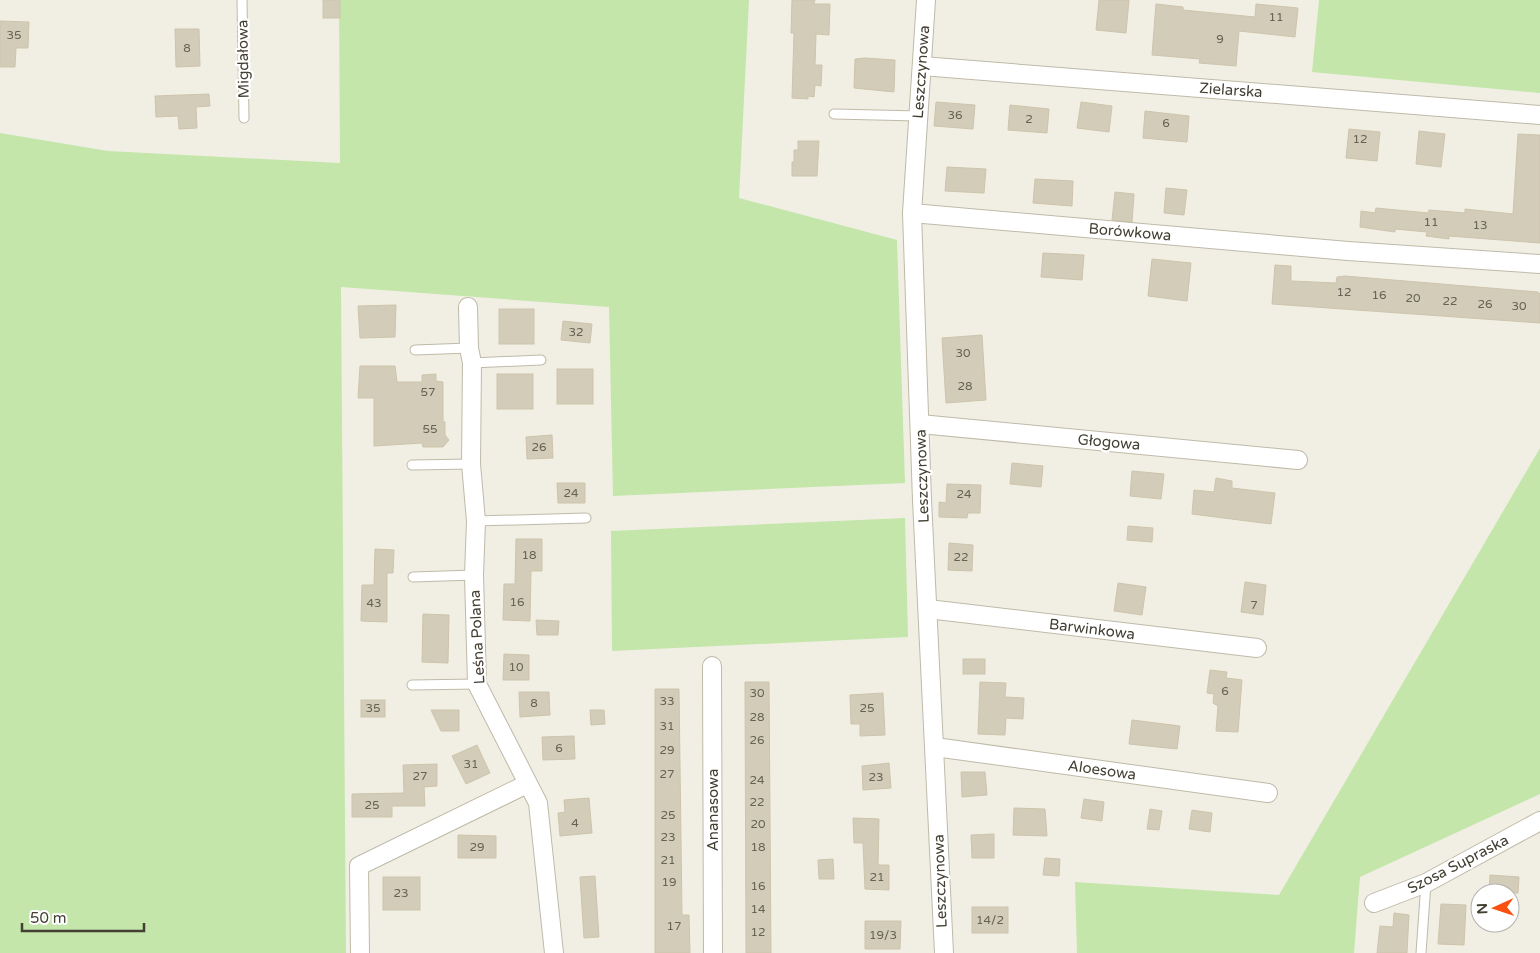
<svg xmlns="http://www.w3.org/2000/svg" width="1540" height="953" font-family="'Varela Round',sans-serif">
<rect width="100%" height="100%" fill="#f1efe3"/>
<!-- green -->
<g fill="#c4e6ab">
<polygon points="339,0 749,0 739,198 897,240 905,483 613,496 609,307 341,287 346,953 0,953 0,133 108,151 340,163"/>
<polygon points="1319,0 1540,0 1540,93 1312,72"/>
<polygon points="1540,448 1540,794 1360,877 1354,953 1077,953 1075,882 1279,895"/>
<polygon points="905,518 908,637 612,651 611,531"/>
</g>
<!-- building -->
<g fill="#d3ccb8" stroke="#cdc4ab">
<rect x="323" y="0" width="17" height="18"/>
<polygon points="792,0 815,0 814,4 830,4 829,35 816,34 815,65 822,65 821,86 815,85 814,97 808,96 808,99 792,98 794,33 791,33"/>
<polygon points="1099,0 1129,0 1126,33 1096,30"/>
<polygon points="1156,4 1183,7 1183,10 1255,17 1256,4 1298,8 1295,37 1239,31 1236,66 1199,63 1200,59 1152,55"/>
<polygon points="0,21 29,22 28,48 16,48 15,67 0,67"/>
<polygon points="175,29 199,29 200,66 176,67"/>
<polygon points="865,58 895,60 894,92 854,88 855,59"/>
<polygon points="209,94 210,106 196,107 197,128 179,129 178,116 156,117 155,96"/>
<polygon points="936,102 975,105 973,129 934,126"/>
<polygon points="1081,102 1112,106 1109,132 1077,128"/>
<polygon points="1010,105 1049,109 1047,133 1008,130"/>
<polygon points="1145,111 1189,116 1187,142 1143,138"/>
<polygon points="1349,129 1380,132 1377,161 1346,158"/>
<polygon points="1419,131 1445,134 1441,167 1416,164"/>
<polygon points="1518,134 1540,135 1540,243 1449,236 1449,239 1426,236 1427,232 1395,229 1395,232 1360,227 1361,211 1375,213 1376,208 1428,213 1429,210 1465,213 1465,209 1513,214"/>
<polygon points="798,141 819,141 817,176 792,176 792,162 794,162 794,150 798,150"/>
<polygon points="947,167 986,169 984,193 945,191"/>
<polygon points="1035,179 1073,181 1072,206 1033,203"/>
<polygon points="1166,188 1187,190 1184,215 1164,213"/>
<polygon points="1115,192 1134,194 1132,222 1112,220"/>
<polygon points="1043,253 1084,255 1082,280 1041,277"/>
<polygon points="1152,259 1191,263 1187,301 1148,296"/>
<polygon points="1275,265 1291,266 1291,281 1336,283 1337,277 1345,276 1538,292 1540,294 1540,323 1272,304"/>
<polygon points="396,305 395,337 360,338 358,306"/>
<rect x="499" y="309" width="35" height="35"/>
<polygon points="563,321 592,324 590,343 561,340"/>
<polygon points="982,335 986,400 946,403 942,338"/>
<polygon points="360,366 395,366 397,382 422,382 422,375 436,374 436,381 443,382 443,422 445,422 445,435 449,440 443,447 423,447 422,443 374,446 374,398 358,398"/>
<rect x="557" y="369" width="36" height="35"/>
<rect x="497" y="374" width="36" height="35"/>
<polygon points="552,435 553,458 527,459 526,437"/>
<polygon points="1012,463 1043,466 1041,487 1010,484"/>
<polygon points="1132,471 1164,474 1161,499 1130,496"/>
<polygon points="1216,478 1232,481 1232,488 1275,493 1271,524 1192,514 1194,490 1214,492"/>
<polygon points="557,483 585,483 585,503 558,503"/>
<polygon points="947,484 981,485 980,513 968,513 967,518 939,517 939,502 946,503"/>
<polygon points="1128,526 1153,528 1152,542 1127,540"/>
<polygon points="516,539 542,539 542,571 531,571 530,621 503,620 504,584 515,584"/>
<polygon points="949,543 973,545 972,571 948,570"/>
<polygon points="375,549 394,550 393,573 387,573 387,622 361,621 362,585 374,585"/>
<polygon points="1245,582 1266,585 1263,615 1241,612"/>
<polygon points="1118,583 1146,587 1142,615 1114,611"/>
<polygon points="423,614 449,615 448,663 422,662"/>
<polygon points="536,620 559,621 558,635 537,635"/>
<polygon points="504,654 529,655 529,680 503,680"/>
<rect x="963" y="659" width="22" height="15"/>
<polygon points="1210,670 1227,672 1226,678 1242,680 1238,732 1216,731 1218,706 1213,703 1214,694 1207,693"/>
<polygon points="745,682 769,682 771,953 746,953"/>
<polygon points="980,682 1006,683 1005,697 1024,698 1023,719 1006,718 1005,735 978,734"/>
<polygon points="655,689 679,689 682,915 689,915 690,953 655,953"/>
<polygon points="519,692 549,692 550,715 520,717"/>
<polygon points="883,693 885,735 860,736 860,724 851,724 850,695"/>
<rect x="361" y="700" width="24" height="17"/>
<polygon points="431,710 459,710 459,731 441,731"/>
<polygon points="590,710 604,710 605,724 591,725"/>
<polygon points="1132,720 1180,726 1177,749 1129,744"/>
<polygon points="574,736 575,759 543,760 542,737"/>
<polygon points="477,745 490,773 466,784 452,756"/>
<polygon points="889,763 891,788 863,790 862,766"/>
<polygon points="437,764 437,786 424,787 425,806 392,806 392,817 352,817 352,794 404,793 403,765"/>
<polygon points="961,772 985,772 987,795 962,797"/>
<polygon points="589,798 592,833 560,836 558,813 565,812 564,800"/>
<polygon points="1084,799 1104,802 1102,821 1081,818"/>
<polygon points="1014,808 1045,809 1047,836 1013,835"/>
<polygon points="1150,809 1162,811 1159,830 1147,829"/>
<polygon points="1192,810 1212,813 1210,832 1189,829"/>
<polygon points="853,818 879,819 878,865 889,865 889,890 865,889 863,843 854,843"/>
<polygon points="994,834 994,858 972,858 971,835"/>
<polygon points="458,835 496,836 496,858 458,858"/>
<polygon points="1045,858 1060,859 1059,876 1043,875"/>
<polygon points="833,859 834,879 819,879 818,860"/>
<polygon points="1490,875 1519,877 1518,893 1489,893"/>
<polygon points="595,876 599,937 584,938 580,877"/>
<rect x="383" y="877" width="37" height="33"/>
<polygon points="1441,904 1466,905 1464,945 1438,944"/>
<rect x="972" y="907" width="36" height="26"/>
<polygon points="1394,913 1409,915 1407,953 1377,953 1380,926 1393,927"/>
<polygon points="865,921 901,921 900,949 865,949"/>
</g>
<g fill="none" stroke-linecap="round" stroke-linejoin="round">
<defs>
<g id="lane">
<polyline points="242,0 244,118"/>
<polyline points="834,114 918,116"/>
<polyline points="415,350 469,348"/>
<polyline points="472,363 541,360"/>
<polyline points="412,465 471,464"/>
<polyline points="476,521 586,518"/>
<polyline points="413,577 474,575"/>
<polyline points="412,685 477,684"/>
<polyline points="1421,953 1426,883"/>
</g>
<g id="street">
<polyline points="926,0 912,213 922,500 944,953"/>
<polyline points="922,66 1540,115"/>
<polyline points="912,213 1348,251 1540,264"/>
<polyline points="468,307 469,348 472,363 471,464 476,521 474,575 477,684 538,803 554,953"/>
<polyline points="920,424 1298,460"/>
<polyline points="928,609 1257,648"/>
<polyline points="712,666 713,953"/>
<polyline points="935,747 1268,793"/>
<polyline points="1374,903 1426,883 1540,821"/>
<polyline points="360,953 359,866 527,784"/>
</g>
</defs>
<!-- lane casing -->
<use href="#lane" stroke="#bfbaa8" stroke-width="11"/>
<!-- street casing -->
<use href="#street" stroke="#bfbaa8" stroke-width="20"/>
<!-- lane -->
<use href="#lane" stroke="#fff" stroke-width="9"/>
<!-- street -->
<use href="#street" stroke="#fff" stroke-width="18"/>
</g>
<g text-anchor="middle" stroke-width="4.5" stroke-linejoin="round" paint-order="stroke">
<!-- number labels -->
<g font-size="12" fill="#676254">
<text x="1276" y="21">11</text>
<text x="14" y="39">35</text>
<text x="1220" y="43">9</text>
<text x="187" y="52">8</text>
<text x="955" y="119">36</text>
<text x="1029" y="123">2</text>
<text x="1166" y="127">6</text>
<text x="1360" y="143">12</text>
<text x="1431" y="226">11</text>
<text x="1480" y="229">13</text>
<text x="1344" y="296">12</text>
<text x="1379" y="299">16</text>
<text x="1413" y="302">20</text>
<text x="1450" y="305">22</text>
<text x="1485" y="308">26</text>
<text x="1519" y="310">30</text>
<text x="576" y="336">32</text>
<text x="963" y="357">30</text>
<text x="965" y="390">28</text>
<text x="428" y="396">57</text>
<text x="430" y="433">55</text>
<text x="539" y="451">26</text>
<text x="571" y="497">24</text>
<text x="964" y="498">24</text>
<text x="529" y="559">18</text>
<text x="961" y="561">22</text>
<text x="517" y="606">16</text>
<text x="374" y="607">43</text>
<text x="1254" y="609">7</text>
<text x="516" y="671">10</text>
<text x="1225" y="695">6</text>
<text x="757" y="697">30</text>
<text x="667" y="705">33</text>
<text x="534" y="707">8</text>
<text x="373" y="712">35</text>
<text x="867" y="712">25</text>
<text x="757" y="721">28</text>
<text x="667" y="730">31</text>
<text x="757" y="744">26</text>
<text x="559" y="752">6</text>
<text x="667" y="754">29</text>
<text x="471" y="768">31</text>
<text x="667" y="778">27</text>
<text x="420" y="780">27</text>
<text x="876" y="781">23</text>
<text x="757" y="784">24</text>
<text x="757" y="806">22</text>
<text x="372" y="809">25</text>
<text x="668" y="819">25</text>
<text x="575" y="827">4</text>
<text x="758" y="828">20</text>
<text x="668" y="841">23</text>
<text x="477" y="851">29</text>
<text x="758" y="851">18</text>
<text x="668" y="864">21</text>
<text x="877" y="881">21</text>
<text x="669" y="886">19</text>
<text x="758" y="890">16</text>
<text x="401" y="897">23</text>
<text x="758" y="913">14</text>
<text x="990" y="924">14/2</text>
<text x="674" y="930">17</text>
<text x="758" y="936">12</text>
<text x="883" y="939">19/3</text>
</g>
<!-- street labels -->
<g font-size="15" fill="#433f33" stroke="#fff">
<text transform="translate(243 59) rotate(-91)" y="5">Migdałowa</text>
<text transform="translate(921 72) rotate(-86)" y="5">Leszczynowa</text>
<text transform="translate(1231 90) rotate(4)" y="5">Zielarska</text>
<text transform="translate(1130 232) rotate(5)" y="5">Borówkowa</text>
<text transform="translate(1109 442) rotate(5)" y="5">Głogowa</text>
<text transform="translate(922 476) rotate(-92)" y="5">Leszczynowa</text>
<text transform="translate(1092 629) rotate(7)" y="5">Barwinkowa</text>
<text transform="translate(477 637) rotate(-93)" y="5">Leśna Polana</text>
<text transform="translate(1102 770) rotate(8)" y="5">Aloesowa</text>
<text transform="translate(713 810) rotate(-90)" y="5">Ananasowa</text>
<text transform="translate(1458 864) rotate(-27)" y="5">Szosa Supraska</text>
<text transform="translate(940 881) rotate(-92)" y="5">Leszczynowa</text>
</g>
</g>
<!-- north arrow -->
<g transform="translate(1495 908) rotate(267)"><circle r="24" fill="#ffffff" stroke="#b4b2ad"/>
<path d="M0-4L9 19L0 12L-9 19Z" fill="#fa5011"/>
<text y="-8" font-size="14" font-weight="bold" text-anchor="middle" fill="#433f33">N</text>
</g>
<!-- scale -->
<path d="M22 923v8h122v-8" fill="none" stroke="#433f33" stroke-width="2.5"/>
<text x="30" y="923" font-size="15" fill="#433f33" stroke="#ffffff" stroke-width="4" paint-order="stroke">50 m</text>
</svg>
